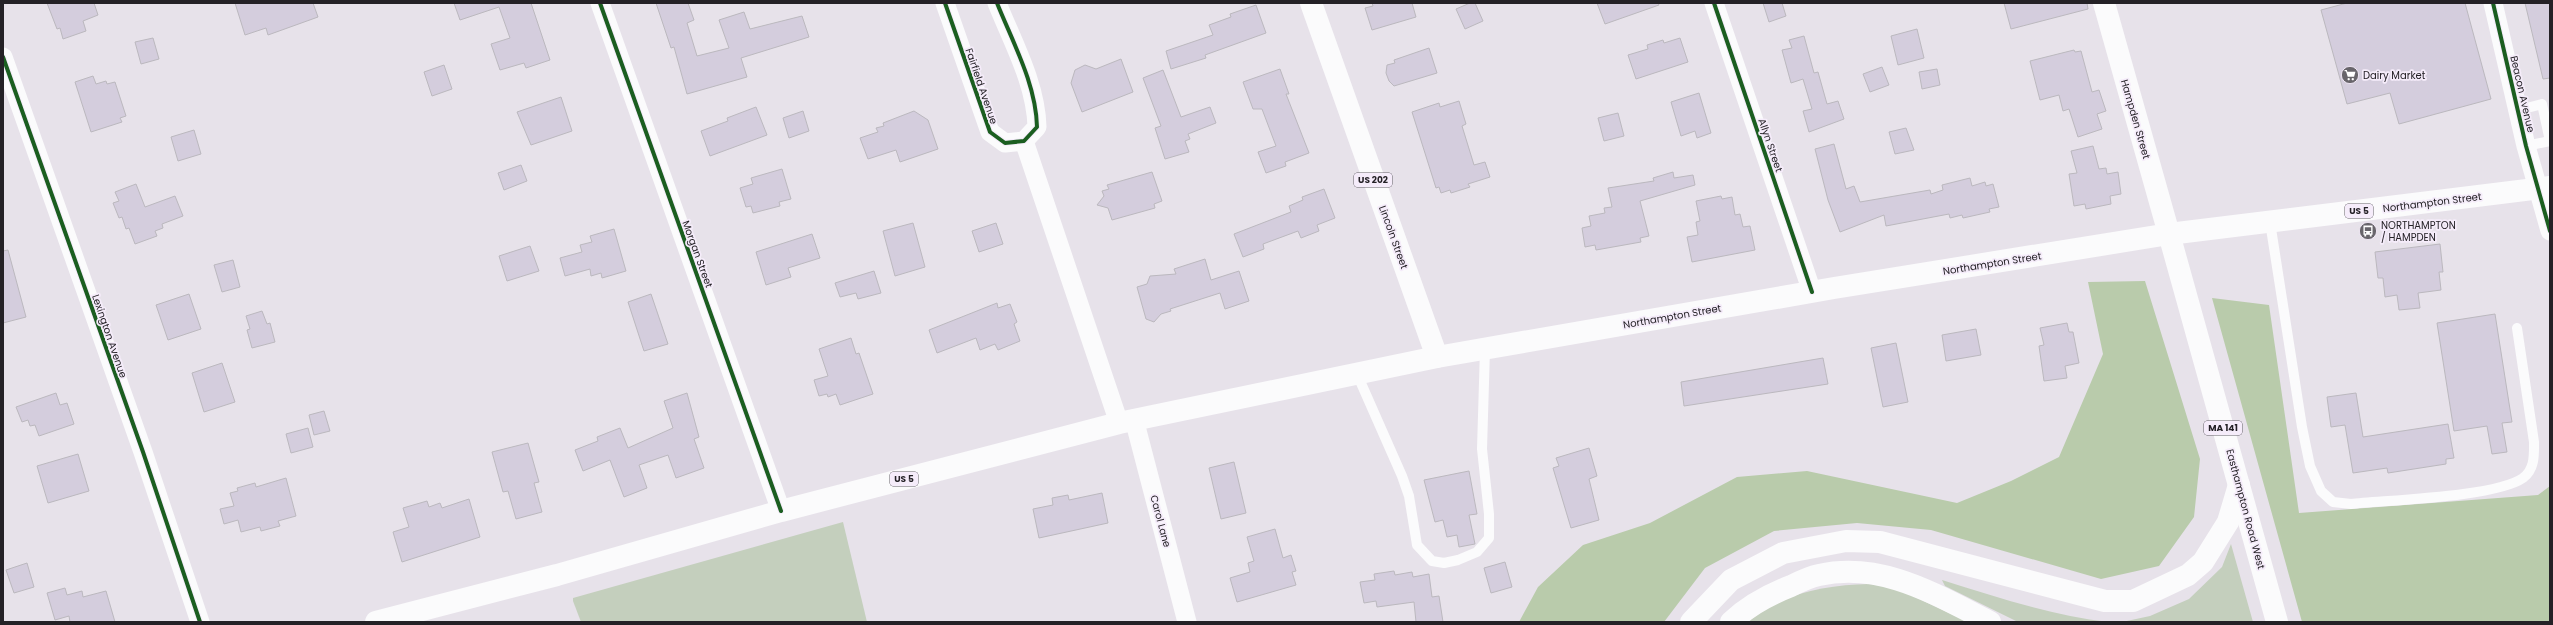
<svg xmlns="http://www.w3.org/2000/svg" width="2553" height="625" font-family="Poppins,sans-serif">
<rect width="100%" height="100%" fill="#e7e2ea"/>
<!-- green -->
<g fill="#c4cfbd">
<polygon points="843,522 867,622 581,622 573,601 573,598"/>
<polygon points="2231,544 2253,622 2122,622 2150,616 2189,599 2222,567"/>
<path d="M 1942,580 C 1997,597 2052,616 2109,622 L 2018,622 L 1945,586 Z"/>
<path d="M 1869,584 L 1896,588 L 1968,622 L 1748,622 C 1782,593 1825,585 1869,584 Z"/>
</g>
<!-- forest -->
<g fill="#b9cbab">
<polygon points="2145,281 2200,459 2194,517 2159,566 2101,579 1931,530 1857,523 1774,531 1705,568 1664,622 1519,622 1538,587 1583,545 1650,523 1737,477 1807,471 1957,503 2011,481 2059,457 2103,354 2088,282"/>
<polygon points="2212,298 2269,305 2299,513 2538,495 2550,486 2550,622 2302,622"/>
</g>
<!-- building -->
<g fill="#d4cddd" stroke="#bbb8be">
<polygon points="47,3 94,3 98,15 83,21 86,31 63,39 60,28 57,29"/>
<polygon points="235,3 313,3 318,17 268,35 266,28 245,35"/>
<polygon points="454,3 531,3 550,60 526,68 524,63 500,70 491,44 510,38 499,7 460,20"/>
<polygon points="656,3 688,3 694,20 687,23 697,56 729,48 719,20 744,12 750,29 802,16 809,37 741,58 747,77 687,94 674,47 671,48"/>
<polygon points="1372,3 1412,3 1416,17 1372,30 1365,8 1373,6"/>
<polygon points="1470,3 1475,3 1483,21 1465,29 1456,9"/>
<polygon points="1597,3 1658,3 1659,5 1605,24"/>
<polygon points="1763,3 1782,3 1786,16 1769,22"/>
<polygon points="2004,3 2087,3 2088,9 2011,29"/>
<polygon points="2347,3 2465,3 2491,99 2399,124 2390,93 2347,104 2321,10"/>
<polygon points="2525,3 2550,3 2550,78 2543,79"/>
<polygon points="1256,5 1266,33 1205,55 1206,58 1171,69 1166,51 1213,35 1209,25 1231,17 1230,14"/>
<polygon points="1917,29 1924,58 1898,65 1891,36"/>
<polygon points="1804,36 1814,73 1818,72 1827,104 1838,101 1844,119 1809,132 1803,111 1812,109 1803,79 1791,83 1782,50 1792,48 1789,40"/>
<polygon points="153,38 159,59 141,64 135,42"/>
<polygon points="1680,38 1688,62 1636,79 1628,55 1648,49 1647,45 1663,40 1664,43"/>
<polygon points="1429,48 1437,73 1394,86 1389,81 1386,73 1387,65 1395,63 1394,60"/>
<polygon points="2074,50 2075,52 2081,51 2092,92 2099,90 2106,111 2097,114 2102,129 2078,137 2069,109 2063,111 2059,95 2040,100 2030,61"/>
<polygon points="1121,59 1133,92 1082,112 1071,83 1075,70 1085,65 1096,69"/>
<polygon points="444,65 452,89 432,96 424,72"/>
<polygon points="1882,67 1889,85 1870,92 1863,74"/>
<polygon points="1280,69 1289,94 1286,94 1309,153 1285,162 1286,166 1266,173 1258,152 1276,146 1262,109 1253,109 1243,82"/>
<polygon points="1937,69 1940,85 1922,89 1919,72"/>
<polygon points="1163,70 1181,117 1210,107 1216,123 1188,134 1190,139 1185,141 1189,152 1165,159 1155,128 1161,126 1143,78"/>
<polygon points="93,76 96,84 106,81 107,84 115,82 126,116 120,118 122,122 91,132 75,82"/>
<polygon points="1699,93 1711,133 1697,138 1695,131 1681,136 1671,102"/>
<polygon points="561,97 572,131 531,145 517,112"/>
<polygon points="1459,101 1466,124 1462,126 1474,165 1485,162 1490,177 1468,184 1470,187 1451,193 1450,190 1441,193 1439,187 1436,188 1412,112 1439,103 1440,107"/>
<polygon points="756,107 767,135 710,156 701,131 728,121 727,118"/>
<polygon points="803,111 809,131 789,138 783,118"/>
<polygon points="914,111 928,120 938,149 900,162 896,150 868,159 860,138 878,132 876,128 884,126 883,123"/>
<polygon points="1618,113 1624,136 1604,141 1598,118"/>
<polygon points="1906,128 1914,150 1895,154 1889,132"/>
<polygon points="194,130 201,154 178,161 171,137"/>
<polygon points="1834,144 1846,189 1854,186 1860,202 1930,190 1931,194 1943,190 1942,185 1970,178 1972,186 1985,182 1986,186 1993,184 1999,207 1989,209 1990,212 1963,218 1962,215 1950,218 1949,214 1886,226 1884,215 1840,232 1828,200 1815,149"/>
<polygon points="2093,146 2099,169 2106,168 2107,174 2118,172 2121,194 2110,196 2111,204 2086,209 2085,204 2074,206 2069,174 2077,173 2071,151"/>
<polygon points="521,165 527,181 504,190 498,173"/>
<polygon points="782,169 791,199 779,202 780,206 753,213 751,206 746,207 740,188 753,184 751,178"/>
<polygon points="1152,172 1162,201 1154,204 1155,208 1112,220 1108,208 1097,205 1104,196 1102,191 1109,189 1107,185"/>
<polygon points="1673,172 1674,178 1693,175 1695,185 1640,201 1649,236 1640,238 1641,242 1596,250 1595,245 1585,247 1582,228 1591,226 1589,216 1605,213 1604,208 1612,207 1608,188 1654,181 1653,178"/>
<polygon points="136,184 145,207 175,196 183,216 162,224 163,228 155,231 157,236 135,244 129,228 126,229 122,217 119,218 113,203 119,201 115,192"/>
<polygon points="1324,189 1335,218 1317,225 1319,231 1301,238 1298,231 1263,244 1264,249 1243,257 1234,234 1291,212 1289,206 1303,200 1302,197"/>
<polygon points="1721,196 1722,199 1732,197 1735,215 1740,214 1743,227 1750,226 1755,250 1692,262 1687,237 1698,235 1696,222 1700,221 1696,201"/>
<polygon points="913,223 925,267 895,276 883,231"/>
<polygon points="996,223 1003,244 979,252 972,231"/>
<polygon points="614,229 626,271 602,278 601,273 591,276 590,269 565,276 560,258 582,252 580,245 592,242 590,236"/>
<polygon points="812,234 820,258 788,268 791,277 766,285 756,252"/>
<polygon points="2440,244 2443,272 2439,272 2441,290 2418,293 2420,308 2399,310 2397,295 2385,297 2383,278 2378,278 2375,252"/>
<polygon points="530,246 539,271 507,281 499,256"/>
<polygon points="8,250 26,317 3,323 3,251"/>
<polygon points="1205,259 1211,280 1239,271 1249,301 1225,309 1220,293 1170,309 1171,311 1161,314 1154,322 1146,319 1137,287 1147,284 1150,276 1176,274 1174,269"/>
<polygon points="233,260 240,287 222,292 214,265"/>
<polygon points="874,271 881,293 858,299 856,293 840,297 835,283"/>
<polygon points="189,294 201,329 168,340 156,305"/>
<polygon points="651,294 668,344 644,351 628,302"/>
<polygon points="997,303 998,308 1010,304 1017,322 1014,324 1020,341 998,350 995,344 980,350 976,338 937,353 929,330"/>
<polygon points="262,311 267,324 270,323 275,342 252,348 247,330 250,329 246,316"/>
<polygon points="2495,314 2512,422 2502,423 2507,452 2492,454 2487,426 2454,431 2437,323"/>
<polygon points="2067,323 2069,332 2073,332 2079,363 2065,366 2067,378 2044,381 2039,346 2044,345 2040,328"/>
<polygon points="1976,329 1981,355 1946,361 1942,335"/>
<polygon points="851,338 856,354 859,353 873,394 840,405 836,394 828,397 827,394 819,396 814,380 828,376 819,349"/>
<polygon points="1896,343 1908,402 1883,407 1871,348"/>
<polygon points="1823,358 1828,384 1684,406 1681,382"/>
<polygon points="222,363 235,402 204,412 192,373"/>
<polygon points="56,393 60,405 67,403 74,424 39,436 35,425 30,426 28,420 22,422 16,407"/>
<polygon points="687,393 699,437 694,439 704,468 676,478 668,455 639,465 647,488 624,497 610,460 583,471 575,450 598,441 597,437 620,428 628,448 673,428 664,401"/>
<polygon points="2356,393 2363,437 2448,424 2454,458 2446,459 2446,464 2388,473 2387,468 2353,473 2345,425 2331,427 2327,397"/>
<polygon points="324,411 330,431 314,435 309,415"/>
<polygon points="308,428 313,447 291,453 286,434"/>
<polygon points="528,443 539,482 534,483 542,512 516,519 508,491 503,492 492,452"/>
<polygon points="1589,448 1597,476 1589,479 1599,520 1571,528 1553,468 1559,466 1556,458"/>
<polygon points="78,454 89,491 48,503 37,466"/>
<polygon points="1234,462 1246,513 1221,519 1209,468"/>
<polygon points="1469,471 1477,514 1469,515 1475,544 1459,547 1457,535 1447,537 1443,520 1435,522 1424,480"/>
<polygon points="286,478 296,516 278,521 280,526 261,531 260,527 241,532 238,520 224,524 220,509 234,506 230,493 238,491 237,488 255,483 256,487"/>
<polygon points="1102,493 1108,523 1039,538 1033,509 1053,505 1052,498 1068,495 1069,500"/>
<polygon points="469,499 480,537 402,562 393,532 409,527 403,508 427,501 429,507 440,503 442,508"/>
<polygon points="1275,529 1283,558 1291,555 1296,571 1292,572 1296,585 1237,602 1230,578 1250,572 1248,563 1254,561 1247,537"/>
<polygon points="1505,562 1512,587 1491,593 1484,568"/>
<polygon points="27,563 34,587 14,593 6,570"/>
<polygon points="1394,571 1395,575 1412,572 1413,577 1429,574 1432,597 1439,596 1443,622 1416,622 1414,602 1377,607 1376,601 1364,603 1360,582 1375,580 1374,574"/>
<polygon points="65,588 67,595 82,591 83,597 106,591 115,622 70,622 69,616 55,620 47,593"/>
</g>
<g fill="none" stroke-linecap="round" stroke-linejoin="round">
<!-- lane -->
<g stroke="#fbfbfc" stroke-width="10">
<polyline points="2519,110 2542,104 2550,141"/>
<polyline points="2526,146 2550,141"/>
<path d="M 2270,222 L 2302,427 L 2310,466 L 2321,491 L 2333,502 L 2351,504 C 2388,500 2496,497 2523,478 C 2535,469 2534,455 2534,442 L 2517,328"/>
<polyline points="1357,374 1402,476 1409,496 1417,545 1432,561 1444,563 1458,560 1477,552 1489,538 1489,514 1482,449 1485,349"/>
</g>
<!-- street -->
<g stroke="#fbfbfc" stroke-width="19">
<polyline points="600,3 781,511"/>
<path d="M 945,3 L 990,132 L 1005,143 L 1024,141 L 1037,127 C 1036,84 1013,43 997,3"/>
<polyline points="1714,3 1812,292"/>
<polyline points="2493,3 2526,146 2550,231"/>
<polyline points="3,57 143,452 200,622"/>
<polyline points="1024,141 1119,423"/>
<polyline points="1134,419 1187,622"/>
</g>
<!-- secondary -->
<polyline stroke="#fbfbfc" stroke-width="22" points="2104,3 2169,234"/>
<!-- primary -->
<g stroke="#fbfbfc" stroke-width="22">
<polyline points="1311,3 1437,357"/>
<polyline points="2169,234 2277,622"/>
<polyline points="376,622 557,575 781,511 1119,423 1437,357 1834,288 2169,234 2550,187"/>
</g>
<!-- highway -->
<g stroke="#fbfbfc" stroke-width="22">
<polyline points="1691,622 1731,580 1783,553 1846,541 1880,542 2105,601 2133,601 2188,575 2203,562 2228,522 2239,485"/>
<path d="M 1731,622 C 1749,605 1768,595 1791,586 C 1799,582 1809,577 1819,575 C 1882,561 1936,595 1990,622"/>
</g>
<defs>
<g id="cycleway">
<polyline points="600,3 781,511"/>
<path d="M 945,3 L 990,132 L 1005,143 L 1024,141 L 1037,127 C 1036,84 1013,43 997,3"/>
<polyline points="1714,3 1812,292"/>
<polyline points="2493,3 2526,146 2550,231"/>
<polyline points="3,57 143,452 200,622"/>
</g>
</defs>
<!-- cycleway casing -->
<use href="#cycleway" stroke="#f5ecfa" stroke-width="6"/>
<!-- cycleway -->
<use href="#cycleway" stroke="#1b5e20" stroke-width="4"/>
</g>
<!-- icons -->
<defs>
<symbol id="supermarket-disc" viewBox="-11 -11 22 22"><circle r="9.5" fill="#68656b" stroke="#f5ecfa"/><path d="M-6-5.5h2.5l.6 2H6L4.5 2H-2.5L-4.4-4H-6ZM-1.5 3.2a1.3 1.3 0 1 0 .1 0ZM3 3.2a1.3 1.3 0 1 0 .1 0Z" fill="#fff"/></symbol>
<symbol id="bus-disc" viewBox="-11 -11 22 22"><circle r="9.5" fill="#68656b" stroke="#f5ecfa"/><path d="M-5-6H5V4H4V6H2V4H-2V6H-4V4H-5ZM-3.5-4V0h7V-4ZM-3.5 1.2v1.5H-2V1.2ZM2 1.2v1.5H3.5V1.2Z" fill="#fff"/></symbol>
</defs>
<g fill-rule="evenodd">
<use href="#supermarket-disc" x="2340" y="65" width="20" height="20"/>
<use href="#bus-disc" x="2358" y="221" width="20" height="20"/>
</g>
<g text-anchor="middle" stroke-width="3.5" stroke-linejoin="round" paint-order="stroke">
<!-- shield labels -->
<g fill="#f5ecfa" stroke="#635e66" stroke-width="1">
<rect x="1354" y="173" width="38" height="14" rx="3"/>
<rect x="2345" y="204" width="28" height="14" rx="3"/>
<rect x="2204" y="421" width="38" height="14" rx="3"/>
<rect x="890" y="472" width="28" height="14" rx="3"/>
</g>
<g font-size="9" font-weight="bold" fill="#242126">
<text x="1373" y="183">US 202</text>
<text x="2359" y="214">US 5</text>
<text x="2223" y="431">MA 141</text>
<text x="904" y="482">US 5</text>
</g>
<!-- poi labels -->
<g font-size="10" fill="#242126" stroke="#f5ecfa" text-anchor="start">
<text x="2363" y="79">Dairy Market</text>
<text x="2381" y="229">NORTHAMPTON<tspan x="2381" dy="12">/ HAMPDEN</tspan></text>
</g>
<!-- street labels -->
<g font-size="10" fill="#242126" stroke="#f5ecfa">
<text transform="translate(982 86) rotate(71)" y="4">Fairfield Avenue</text>
<text transform="translate(2523 94) rotate(77)" y="4">Beacon Avenue</text>
<text transform="translate(2136 119) rotate(74)" y="4">Hampden Street</text>
<text transform="translate(1771 145) rotate(71)" y="4">Allyn Street</text>
<text transform="translate(2432 202) rotate(-7)" y="4">Northampton Street</text>
<text transform="translate(1394 237) rotate(70)" y="4">Lincoln Street</text>
<text transform="translate(698 254) rotate(70)" y="4">Morgan Street</text>
<text transform="translate(1992 263) rotate(-9)" y="4">Northampton Street</text>
<text transform="translate(1672 316) rotate(-10)" y="4">Northampton Street</text>
<text transform="translate(110 336) rotate(71)" y="4">Lexington Avenue</text>
<text transform="translate(2246 509) rotate(75)" y="4">Easthampton Road West</text>
<text transform="translate(1161 521) rotate(75)" y="4">Carol Lane</text>
</g>
</g>
<!-- border -->
<rect width="2553" height="625" fill="none" stroke="#242126" stroke-width="8"/>
</svg>
